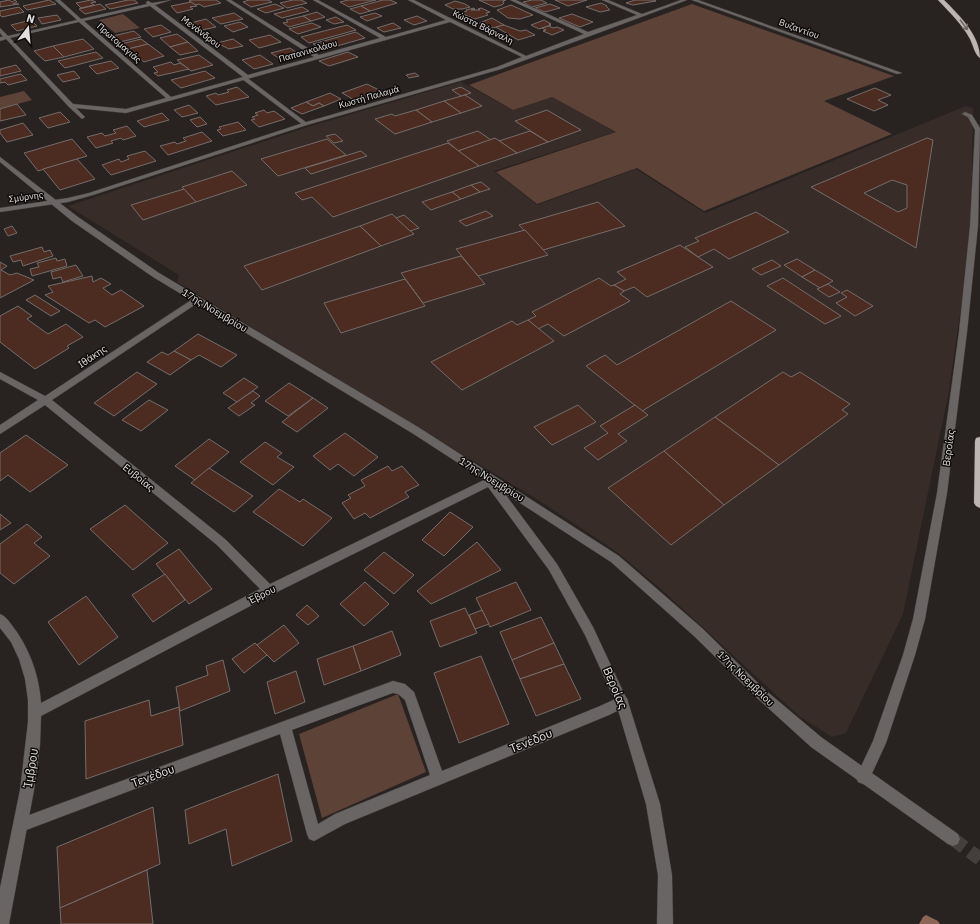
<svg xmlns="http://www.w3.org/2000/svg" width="980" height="924" font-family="'IBM Plex Sans',sans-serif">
<rect width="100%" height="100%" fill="#282220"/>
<!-- built -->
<polygon fill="#372c28" points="461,82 513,110 552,97 615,132 494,171 537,205 636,169 705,213 966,106 973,108 971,239 948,396 903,614 846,733 832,737 799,716 662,590 617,552 540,501 177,282 179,275 68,206 311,126"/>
<!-- green -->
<g fill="#5d4238">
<polygon points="692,4 894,76 824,101 892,134 704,211 637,168 537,204 496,172 616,132 552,97 513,110 469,85"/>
<polygon points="123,14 140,28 115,33 99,20"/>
<polygon points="24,91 32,100 0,109 0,97"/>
<polygon points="398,694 426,772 322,818 299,734"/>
</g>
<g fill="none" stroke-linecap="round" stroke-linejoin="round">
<!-- stream -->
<polygon fill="#8b6558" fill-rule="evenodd" points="926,915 938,921 940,924 919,924 923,917"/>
</g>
<!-- building -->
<g fill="#4c2b20" stroke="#746d6b" fill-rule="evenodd">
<polygon points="9,0 12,2 15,0 17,2 13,4 19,4 0,7 0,2"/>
<polygon points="49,0 56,4 32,9 27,10 23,6"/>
<polygon points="91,0 96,2 91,3 94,5 81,8 76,3"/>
<polygon points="128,0 134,0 138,3 110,9 105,5"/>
<polygon points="192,0 216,0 221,3 204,7 199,4 195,5 189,1"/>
<polygon points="249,0 268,0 272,2 251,7 243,2"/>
<polygon points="293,0 301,0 307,3 287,8 280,3"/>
<polygon points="348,0 376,0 349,7 340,2"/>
<polygon points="383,0 390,0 397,3 370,11 361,6"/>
<polygon points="479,0 506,0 503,1 504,3 502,5 494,7"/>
<polygon points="532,0 541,0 547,3 532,7 523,2"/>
<polygon points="555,0 587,0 568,6"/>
<polygon points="635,0 653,0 656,1 633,5 626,3"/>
<polygon points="455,1 465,4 470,7 462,9 453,9 445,5"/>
<polygon points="191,2 197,6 190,7 193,9 177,13 171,6"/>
<polygon points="601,3 607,6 606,6 610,10 600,12 586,7"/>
<polygon points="100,4 106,9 85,14 79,9"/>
<polygon points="275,4 284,8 266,13 257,9"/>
<polygon points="550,4 560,8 545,12 535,8"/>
<polygon points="511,5 533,15 520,19 508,18 497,10"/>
<polygon points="361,6 370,11 360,14 350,9"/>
<polygon points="19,7 24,12 2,17 0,15 0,11"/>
<polygon points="302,7 309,11 282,18 274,14"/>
<polygon points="474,8 475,9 471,10 480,10 478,9 481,8 490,12 486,13 488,15 475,19 465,15 464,12 467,11 466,10"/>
<polygon points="317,12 325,17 311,21 303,16"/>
<polygon points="234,13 243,19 221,24 212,18"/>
<polygon points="375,13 382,16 367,21 360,17"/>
<polygon points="572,14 593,22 580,27 559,18"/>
<polygon points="57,15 61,20 42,24 38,18"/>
<polygon points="303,16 311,21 289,27 283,23 288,22 286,20"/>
<polygon points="417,16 427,21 414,25 404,20"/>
<polygon points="336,17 344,22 334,24 326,20"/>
<polygon points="492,18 504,25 493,28 479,23"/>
<polygon points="206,19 216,27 197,31 187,24"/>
<polygon points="31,20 37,26 17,31 11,25"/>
<polygon points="544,20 551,24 549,24 551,25 539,29 531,25"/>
<polygon points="240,22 248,27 233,32 224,26"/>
<polygon points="312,23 321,27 298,34 289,29"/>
<polygon points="393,23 401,28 384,32 377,28"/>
<polygon points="161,25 171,32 153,37 144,29"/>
<polygon points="347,25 356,30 309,43 301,37"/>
<polygon points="504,25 520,31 526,30 535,35 518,40 496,27"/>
<polygon points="549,26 553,28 557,27 564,30 552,35 543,31 546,30 542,28"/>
<polygon points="134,31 141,37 120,42 113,36"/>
<polygon points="356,32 365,38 323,50 313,44"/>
<polygon points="177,34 188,42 170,47 160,38"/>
<polygon points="270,35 281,42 259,48 249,40"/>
<polygon points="83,39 94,49 64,57 53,46"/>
<polygon points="141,39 148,44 128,49 121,44"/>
<polygon points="233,39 243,46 229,49 217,43"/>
<polygon points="188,42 198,51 180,55 170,47"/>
<polygon points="148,44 164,56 144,62 128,49"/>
<polygon points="53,46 64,57 45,61 34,51"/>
<polygon points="290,48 302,56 283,61 271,53"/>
<polygon points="96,52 103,58 65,68 58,61"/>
<polygon points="348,52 358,57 329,66 319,61"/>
<polygon points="199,55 213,65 191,71 177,60"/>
<polygon points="260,55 273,64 254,69 242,60"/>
<polygon points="111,61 119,68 97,74 89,66"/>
<polygon points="171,62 174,65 180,63 189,69 158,76 154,73 158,72 153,67"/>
<polygon points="16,65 21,71 0,76 0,69"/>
<polygon points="74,71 80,78 63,82 57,75"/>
<polygon points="205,71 215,78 181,88 171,80"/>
<polygon points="415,73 419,76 409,78 406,75"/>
<polygon points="21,74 27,80 8,85 5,82 0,83 0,79"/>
<polygon points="367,84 381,91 356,101 342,93"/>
<polygon points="237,87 249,97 216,105 206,96 216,93 218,95 229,92 227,90"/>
<polygon points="461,87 471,93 461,96 452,90"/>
<polygon points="875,88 891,95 878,100 888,105 874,111 847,99"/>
<polygon points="330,93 341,99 324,106 319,103 313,106 306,102"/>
<polygon points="465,95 482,106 461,113 444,101"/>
<polygon points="444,101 461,113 432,122 416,110"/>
<polygon points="306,102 313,106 319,103 324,106 302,114 291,108"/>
<polygon points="17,104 26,115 0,121 0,109"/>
<polygon points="189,105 198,113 182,117 174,110"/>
<polygon points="264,110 267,113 274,111 285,119 259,127 251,120 255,119 252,117 258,115 255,113"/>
<polygon points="416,110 432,122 395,134 375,119 392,114 395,116"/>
<polygon points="547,110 581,130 548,142 515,121"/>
<polygon points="60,112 70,122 48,128 39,118"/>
<polygon points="162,113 169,120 144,127 137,121"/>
<polygon points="200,117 207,124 197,127 190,120"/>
<polygon points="238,122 246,130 223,136 217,130 221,129 219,127"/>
<polygon points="23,123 33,135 7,142 0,133 0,130"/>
<polygon points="127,126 136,136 123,140 121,138 111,141 113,143 96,148 87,137 102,133 105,136 116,133 113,130"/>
<polygon points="478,131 491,140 458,151 447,141"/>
<polygon points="530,131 548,142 517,153 499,141"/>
<polygon points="202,132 212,141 168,155 160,146 175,142 177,144 186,141 183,138"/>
<polygon points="335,134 343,141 334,143 326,136"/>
<polygon points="495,138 517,153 479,166 458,151"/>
<path d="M 927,138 L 933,140 L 916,248 L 811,187 ZM 892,180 L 907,185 L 907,208 L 898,212 L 864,193 Z"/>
<polygon points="72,139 87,156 38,171 24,153"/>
<polygon points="327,139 346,155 278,176 261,159"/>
<polygon points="448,143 479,166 333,217 312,197 302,200 295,193"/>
<polygon points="145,151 156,161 111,175 102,165 119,159 121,162 129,159 127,156"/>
<polygon points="361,151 367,156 311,174 305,168"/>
<polygon points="77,159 95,179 60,190 43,169"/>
<polygon points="232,171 247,185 196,202 182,187"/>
<polygon points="481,182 490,189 480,192 471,185"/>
<polygon points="471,185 480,192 461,199 452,192"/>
<polygon points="184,189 196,202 143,220 131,205"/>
<polygon points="452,192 461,199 431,210 422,202"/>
<polygon points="598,202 625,226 543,250 519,225"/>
<polygon points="486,211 493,216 466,226 459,221"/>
<polygon points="756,212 789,232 729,259 714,249 698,257 685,247 699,241 695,238"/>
<polygon points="392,214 414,234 381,246 360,226"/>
<polygon points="404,215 419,228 410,231 396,218"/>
<polygon points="12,226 17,233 8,236 4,229"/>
<polygon points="360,226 381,246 262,290 244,266"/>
<polygon points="525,230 548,255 478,276 456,249"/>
<polygon points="680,245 713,267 647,297 634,287 624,291 614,285 626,279 617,272"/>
<polygon points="42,247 44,252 50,250 53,256 23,266 21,260 13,262 10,256"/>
<polygon points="461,256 485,284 423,303 401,273"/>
<polygon points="56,258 57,261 65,259 67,266 32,276 30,269 39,267 37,263"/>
<polygon points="797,259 815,270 802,277 784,265"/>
<polygon points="772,260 781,266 761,275 752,269"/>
<polygon points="0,262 7,266 1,270 10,275 17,273 34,280 0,298"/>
<polygon points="76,265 83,276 63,282 61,277 53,279 51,272"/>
<polygon points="815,270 833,281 820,288 802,277"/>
<polygon points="92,276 93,282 101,278 111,284 103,288 112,295 121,290 144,306 105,327 95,320 89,323 45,295 53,292 48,286"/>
<polygon points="599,278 611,286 614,285 624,291 620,294 630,301 564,336 548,324 538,329 528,320 536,316 532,312"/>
<polygon points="783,278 841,316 825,324 767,286"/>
<polygon points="405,279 425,306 341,333 324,303"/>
<polygon points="828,284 840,292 829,297 817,289"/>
<polygon points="847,290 873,306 855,316 836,303 847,297 841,293"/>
<polygon points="35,295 60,311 51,316 26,300"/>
<polygon points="731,301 776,330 642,411 586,366 605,355 617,365"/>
<polygon points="18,306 32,316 27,319 48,334 66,324 83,337 67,346 69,348 35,369 0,342 0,316"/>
<polygon points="528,320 554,341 462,390 431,362 512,321 517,325"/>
<polygon points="198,334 237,355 221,367 199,355 191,360 174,351"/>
<polygon points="174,351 191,360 170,375 147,362 162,352 168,355"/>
<polygon points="137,372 157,384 114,416 94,403"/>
<polygon points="783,372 791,377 800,372 850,404 842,410 848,414 779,465 715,417"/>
<polygon points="244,378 258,387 237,402 223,393"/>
<polygon points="289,383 313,398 288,416 265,401"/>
<polygon points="253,391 260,396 251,403 255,405 239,416 228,408"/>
<polygon points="313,398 328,408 297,432 282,422"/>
<polygon points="149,400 168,410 141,431 122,420"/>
<polygon points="578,405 596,422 552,445 534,427"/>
<polygon points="635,405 648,415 618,434 627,441 598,460 584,448 608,433 600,426"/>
<polygon points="715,417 779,465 724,505 664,451"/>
<polygon points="345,433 378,457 354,476 338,464 330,470 313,456"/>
<polygon points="26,435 68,465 30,492 8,475 0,481 0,453"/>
<polygon points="209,439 229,452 195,480 175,466"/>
<polygon points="265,442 282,453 277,457 294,467 273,485 240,462"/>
<polygon points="664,451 724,505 671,545 608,488"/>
<polygon points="388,466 392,471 402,466 419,485 405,492 409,497 370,518 365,513 354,519 342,503 351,498 348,495 365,486 361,480"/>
<polygon points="209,468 253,496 234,512 191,483"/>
<polygon points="279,489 300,502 303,499 332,518 303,546 253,512"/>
<polygon points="125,505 168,543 133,570 90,529"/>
<polygon points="450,512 473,527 444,556 422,540"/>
<polygon points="0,514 11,523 0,530"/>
<polygon points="27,524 42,537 34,543 50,556 14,584 0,573 0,544"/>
<polygon points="477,542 501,570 431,604 417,591"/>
<polygon points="179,549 212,589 189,604 156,564"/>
<polygon points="384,552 414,575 394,594 364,570"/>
<polygon points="165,574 185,600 153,622 132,595"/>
<polygon points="365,582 389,604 364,626 340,604"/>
<polygon points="516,582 531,610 490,627 476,598"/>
<polygon points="86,596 118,637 79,665 48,622"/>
<polygon points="307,605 319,616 308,625 296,615"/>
<polygon points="465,608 477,633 440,647 430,621"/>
<polygon points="482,610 489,624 475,629 469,615"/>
<polygon points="541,617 554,643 512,660 500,632"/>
<polygon points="284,625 299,643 274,662 257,645"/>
<polygon points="392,631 401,655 361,671 353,646"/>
<polygon points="255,643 267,655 244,673 232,659"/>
<polygon points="554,643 564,664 520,679 512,660"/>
<polygon points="353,646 361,671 324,685 317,659"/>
<polygon points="481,656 509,724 459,743 434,673"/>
<polygon points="223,660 230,691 180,711 176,687 208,675 206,666"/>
<polygon points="564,664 581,699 536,716 520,679"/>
<polygon points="296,671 305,702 275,714 267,682"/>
<polygon points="149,700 151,716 179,707 183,745 86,779 85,721"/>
<polygon points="278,774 292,841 232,866 226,829 189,844 185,810"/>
<polygon points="153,807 160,864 60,908 57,847"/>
<polygon points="147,870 153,924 61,924 60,908"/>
</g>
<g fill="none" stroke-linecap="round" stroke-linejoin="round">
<!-- tertiary-tunnel -->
<polyline stroke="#443e3c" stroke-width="14" stroke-dasharray="14 7" stroke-linecap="butt" points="953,839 980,859"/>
<defs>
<g id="pedestrian">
<polygon points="242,77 246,77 307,123 307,125 303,125 242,79"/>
<path d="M 393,681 L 405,684 L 414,692 L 442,771 L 600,706 L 622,696 L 627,698 L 628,702 L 627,706 L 609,715 L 345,824 L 314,841 L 309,839 L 307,834 L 280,734 L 21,832 L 16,830 L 14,825 L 16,820 L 21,818 ZM 393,693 L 398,694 L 405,700 L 430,775 L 335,814 L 318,824 L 292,730 Z"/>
</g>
<g id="minor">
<path d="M 55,0 L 60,0 L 81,19 L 147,4 L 146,2 L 148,1 L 152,3 L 171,0 L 155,5 L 248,75 L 314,57 L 226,0 L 231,0 L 319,55 L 380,38 L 313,0 L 318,0 L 386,37 L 446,20 L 408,0 L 414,0 L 526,56 L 584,34 L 510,0 L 516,0 L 588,32 L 637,15 L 602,0 L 608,0 L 642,14 L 681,0 L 687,0 L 501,69 L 307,125 L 93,195 L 68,202 L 0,212 L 0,208 L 68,198 L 89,193 L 303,123 L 497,67 L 522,57 L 450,22 L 126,113 L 76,108 L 85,117 L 82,119 L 69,107 L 6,39 L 0,41 L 0,37 L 3,37 L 0,33 L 0,28 L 8,36 L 77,20 ZM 150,6 L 243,77 L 171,97 L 84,21 ZM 79,22 L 166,98 L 126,109 L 73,104 L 10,38 Z"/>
<polygon points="692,0 698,0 902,73 897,74"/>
<polygon points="965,112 972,115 980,128 978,226 967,332 947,493 925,619 915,655 886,743 868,782 863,784 858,782 856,777 873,741 903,655 913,619 937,493 959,332 970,226 975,130 968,117 962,114"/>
<path d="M 196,297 L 200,300 L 199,302 L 52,400 L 225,539 L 270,584 L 486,479 L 494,479 L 557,564 L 593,627 L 628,702 L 660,804 L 672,875 L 673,924 L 657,924 L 658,875 L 646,804 L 616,703 L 585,635 L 549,570 L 488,487 L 273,594 L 41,716 L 40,745 L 34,790 L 9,924 L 0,924 L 0,888 L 20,790 L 28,722 L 28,700 L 25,679 L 19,659 L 11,642 L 0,628 L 0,614 C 5,616 8,620 11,624 C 29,647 39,674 41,703 L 260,589 L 217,545 L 45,405 L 0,434 L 0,425 L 38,400 L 0,379 L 0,372 L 45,396 Z"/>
</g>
<polygon id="tertiary" points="0,157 78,217 159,273 418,427 619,556 703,629 764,689 821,737 958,834 960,839 958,844 953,846 948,844 811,747 756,697 695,637 611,562 412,433 153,277 72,221 0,162"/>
<g id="trunk">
<path d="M 938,0 L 944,0 C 959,15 980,35 980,58 C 975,55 973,45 970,39 C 962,24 950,13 938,0 Z"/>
<polygon points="980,437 980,508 976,506 974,503 975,441 976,438"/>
</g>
</defs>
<!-- pedestrian casing -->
<use href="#pedestrian" stroke="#423c3a" stroke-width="1"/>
<!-- minor casing -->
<use href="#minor" stroke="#423c3a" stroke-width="1"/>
<!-- tertiary casing -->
<use href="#tertiary" stroke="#423c3a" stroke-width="1"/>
<!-- trunk casing -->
<use href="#trunk" stroke="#423c3a" stroke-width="1"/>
<!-- pedestrian -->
<use href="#pedestrian" fill="#686564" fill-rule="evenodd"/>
<!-- minor -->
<use href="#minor" fill="#686564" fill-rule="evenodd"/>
<!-- tertiary -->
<use href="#tertiary" fill="#686564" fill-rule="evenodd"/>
<!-- trunk -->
<use href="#trunk" fill="#bcb5b2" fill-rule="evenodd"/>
</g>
<!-- one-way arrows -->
<defs><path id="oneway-shaft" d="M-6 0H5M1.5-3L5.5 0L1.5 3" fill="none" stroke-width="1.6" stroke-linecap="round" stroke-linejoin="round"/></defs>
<use stroke="#6e6967" href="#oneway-shaft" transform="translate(964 25) rotate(53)"/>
<g text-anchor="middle" stroke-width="3" stroke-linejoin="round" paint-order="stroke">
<!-- far-street labels -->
<g font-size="9" fill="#e2dedd" stroke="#0e0c0b">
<text transform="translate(483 27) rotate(26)" y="3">Κώστα Βάρναλη</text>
<text transform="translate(799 29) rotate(20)" y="3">Βυζαντίου</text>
<text transform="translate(201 32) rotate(37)" y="3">Μενάνδρου</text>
<text transform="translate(119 43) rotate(41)" y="3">Πρωτομαγιάς</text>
<text transform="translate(308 51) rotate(-16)" y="3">Παπανικολάου</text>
<text transform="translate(369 97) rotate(-16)" y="3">Κωστή Παλαμά</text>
<text transform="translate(26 197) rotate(-8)" y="3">Σμύρνης</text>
</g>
<!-- street labels -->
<g font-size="10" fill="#e2dedd" stroke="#0e0c0b">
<text transform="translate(215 310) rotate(31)" y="4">17ης Νοεμβρίου</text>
<text transform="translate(92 356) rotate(-34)" y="4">Ιθάκης</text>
<text transform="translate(948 448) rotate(-82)" y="4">Βεροίας</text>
<text transform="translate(139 477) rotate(39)" y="4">Ευβοίας</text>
<text transform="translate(492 479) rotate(32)" y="4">17ης Νοεμβρίου</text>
<text transform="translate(262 594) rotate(-27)" y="4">Έβρου</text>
<text transform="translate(746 678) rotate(44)" y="4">17ης Νοεμβρίου</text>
</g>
<!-- near-street labels -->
<g font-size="12" fill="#e2dedd" stroke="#0e0c0b">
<text transform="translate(615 688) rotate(67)" y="4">Βεροίας</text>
<text transform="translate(531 741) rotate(-22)" y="4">Τενέδου</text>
<text transform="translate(31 768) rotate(-81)" y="4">Ίμβρου</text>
<text transform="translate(153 776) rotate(-20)" y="4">Τενέδου</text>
</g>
</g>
<!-- north arrow -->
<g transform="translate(28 28) rotate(16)" stroke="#0e0c0b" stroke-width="3" paint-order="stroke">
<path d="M0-3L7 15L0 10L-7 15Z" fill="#e2dedd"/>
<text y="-6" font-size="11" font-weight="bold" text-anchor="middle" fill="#e2dedd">N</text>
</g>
</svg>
